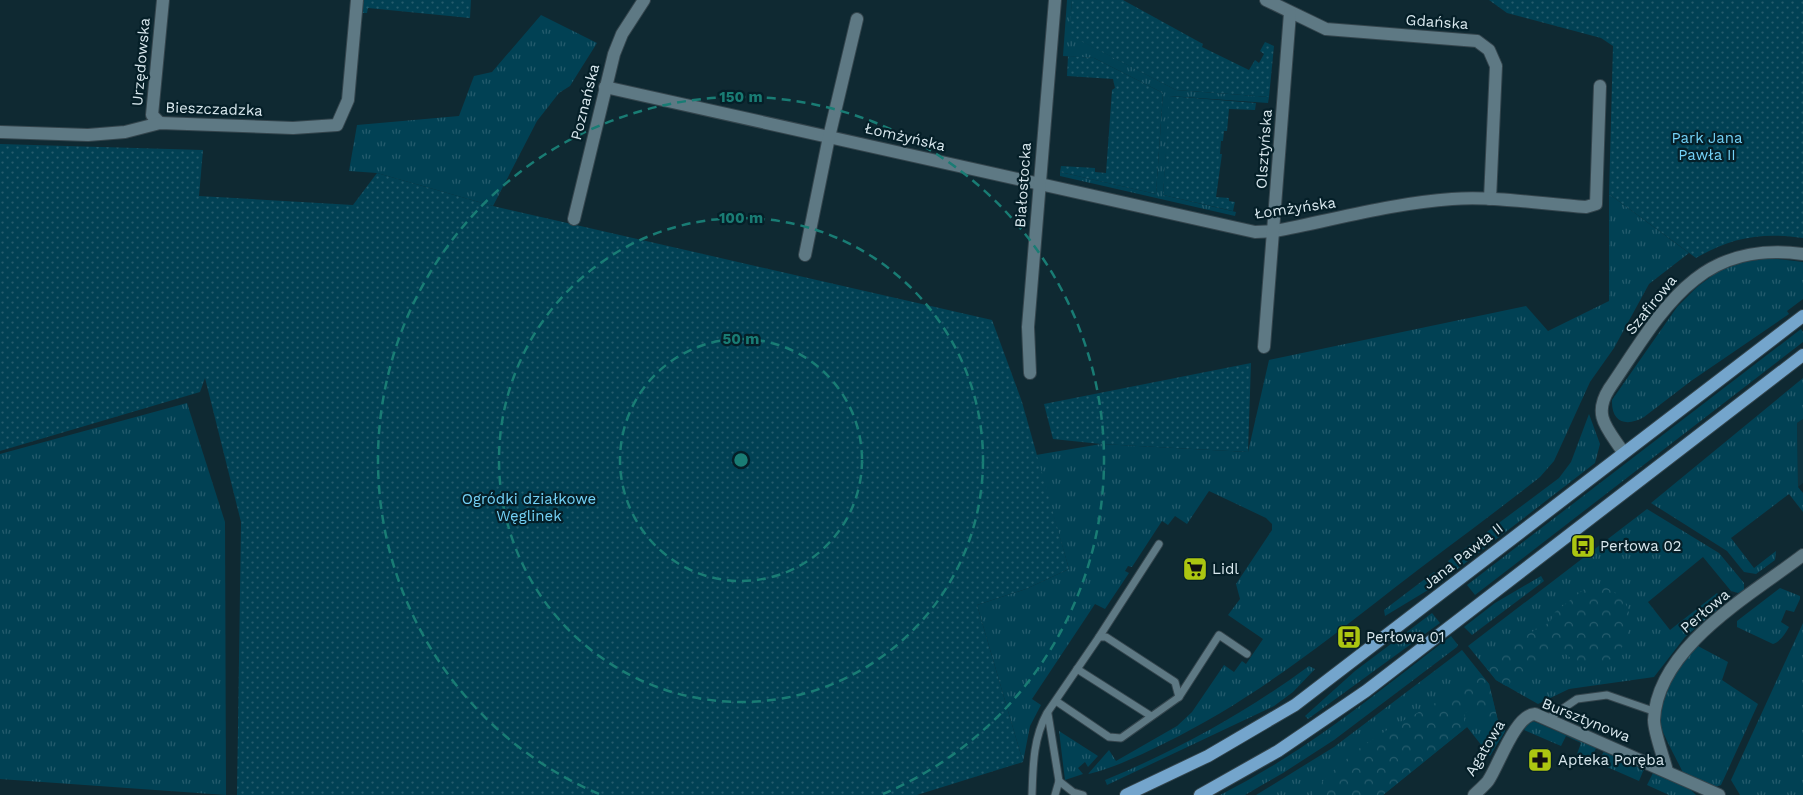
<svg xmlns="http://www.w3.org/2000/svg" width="1803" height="795" font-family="'Work Sans',sans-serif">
<defs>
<pattern id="grass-tufts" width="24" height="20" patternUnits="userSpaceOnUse" patternTransform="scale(1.25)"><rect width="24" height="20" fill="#014154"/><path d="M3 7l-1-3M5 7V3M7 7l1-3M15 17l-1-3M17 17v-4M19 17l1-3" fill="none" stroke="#255c6d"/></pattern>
<pattern id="forest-crowns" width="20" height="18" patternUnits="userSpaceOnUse" patternTransform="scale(1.25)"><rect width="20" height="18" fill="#014154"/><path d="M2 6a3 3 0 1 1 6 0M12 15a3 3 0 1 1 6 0" fill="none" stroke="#255c6d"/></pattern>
<pattern id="park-dots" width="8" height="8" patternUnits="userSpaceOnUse" patternTransform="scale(1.25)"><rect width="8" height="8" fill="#014154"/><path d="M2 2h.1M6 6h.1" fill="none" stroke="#255c6d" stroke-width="1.8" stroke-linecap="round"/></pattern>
</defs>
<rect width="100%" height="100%" fill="#0f2932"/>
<!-- built -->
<polygon fill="#0f333f" points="1803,419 1803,483 1798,487 1797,423"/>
<!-- grass -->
<g fill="url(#grass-tufts)">
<polygon points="1067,0 1072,0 1070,35 1176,90 1269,97 1268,103 1170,96 1163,195 1236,212 1235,216 1060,176 1060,172 1156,194 1163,93 1094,58 1063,56"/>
<polygon points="541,15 597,43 570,86 559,93 537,121 493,206 377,173 349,171 357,125 459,116 474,76 492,72"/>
<path d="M 1609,194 L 1689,253 L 1649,284 L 1614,348 L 1590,382 L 1554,461 L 1540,477 C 1492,515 1442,551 1393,589 C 1320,646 1249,702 1165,743 C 1140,755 1115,768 1088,774 L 1109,750 L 1116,761 L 1177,726 L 1192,712 L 1224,665 L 1234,672 L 1242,661 L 1246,664 L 1263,639 L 1228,615 L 1240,599 L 1236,584 L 1272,530 L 1272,524 L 1266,518 L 1209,491 L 1187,524 L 1175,516 L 1168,525 L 1162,521 L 1132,567 L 1128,566 L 1125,571 L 1129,573 L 1105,609 L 1095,604 L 1032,699 L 1041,705 L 1030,726 L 1023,762 L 977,605 L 1026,589 L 1069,569 L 1036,455 L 1101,444 L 1248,452 L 1269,360 L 1526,306 L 1548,331 L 1609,301 Z"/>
<path d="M 1770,258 L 1803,262 L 1803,299 L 1787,311 L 1789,314 L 1691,381 L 1644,417 C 1627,427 1611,423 1612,400 L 1677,307 L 1697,287 L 1720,270 L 1744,262 Z"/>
<polygon points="1801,329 1803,332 1803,342 1475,595 1467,585"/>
<polygon points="1803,378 1803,419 1797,423 1798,487 1803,493 1803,512 1789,494 1731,538 1754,568 1776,551 1775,560 1756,574 1744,572 1727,551 1651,503"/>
<polygon points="187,403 225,522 226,795 0,779 0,454"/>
<polygon points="1589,414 1600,444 1595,463 1455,571 1448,561 1559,478 1571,462"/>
<polygon points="1647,509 1719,553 1744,583 1744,590 1738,593 1731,591 1703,557 1648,602 1670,630 1717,593 1722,600 1723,605 1685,637 1654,677 1569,689 1538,704 1496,680 1468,646"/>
<polygon points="1434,572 1443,581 1385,616 1384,610"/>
<polygon points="1541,576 1544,581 1472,635 1464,627 1495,603"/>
<path d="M 1780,588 L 1800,596 L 1800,599 L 1794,612 L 1786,610 L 1781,622 L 1789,627 C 1785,634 1781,641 1773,644 L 1737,627 L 1737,621 Z"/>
<polygon points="1432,613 1440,623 1308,719 1305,716 1355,671"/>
<polygon points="1803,623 1803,795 1740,795 1731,780"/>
<path d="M 1451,636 L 1458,645 L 1457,647 L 1334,740 L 1283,773 L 1245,795 L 1220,795 C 1304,753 1377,693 1451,636 Z"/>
<path d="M 1696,645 L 1728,662 L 1722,680 L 1758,704 L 1721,785 L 1715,787 L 1683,773 C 1678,761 1660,730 1659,720 C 1657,690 1680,666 1696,645 Z"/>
<polygon points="1462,650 1489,684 1498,721 1505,731 1490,756 1467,727 1383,795 1256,795 1334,747"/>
<path d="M 1309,666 L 1315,669 L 1293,692 L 1274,706 L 1107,785 L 1105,780 C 1178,750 1245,713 1309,666 Z"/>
<polygon points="1533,721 1596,748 1591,760 1577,754 1581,743 1566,736 1561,746 1524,730 1529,722"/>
<polygon points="1059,731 1098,756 1088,767 1085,762 1078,768 1083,774 1065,780"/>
<polygon points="1604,751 1644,769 1639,781 1598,763"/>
<polygon points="1653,773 1691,790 1696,795 1669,795 1647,785"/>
</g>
<!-- forest -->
<g fill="url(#forest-crowns)">
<path d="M 1599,584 C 1638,601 1636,625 1616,658 L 1582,666 L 1560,650 L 1549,654 L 1506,686 L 1496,680 L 1484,665 L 1519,639 L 1550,622 L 1555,612 L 1587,587 Z"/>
<polygon points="1477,670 1489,684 1498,721 1505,731 1500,740 1480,716 1470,710 1465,713 1464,721 1467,727 1383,795 1312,795 1328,775 1357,750 1390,728 1446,697"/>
</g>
<!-- park -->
<g fill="url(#park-dots)">
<polygon points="363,0 471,0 470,18 368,8 367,13 361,13"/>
<polygon points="1072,0 1123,0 1203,44 1202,47 1249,70 1255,60 1259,63 1264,54 1260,51 1265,42 1274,46 1269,97 1176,90 1069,35"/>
<path d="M 1489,0 L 1803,0 L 1803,238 C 1763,232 1731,237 1696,258 L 1609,194 L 1613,46 L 1601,38 L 1507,13 Z"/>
<polygon points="1068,56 1094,58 1163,93 1156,194 1060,172 1061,166 1095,168 1095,172 1106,173 1112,90 1115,88 1113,79 1067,76"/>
<polygon points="1169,96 1256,103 1255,110 1229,109 1227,131 1224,131 1223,141 1221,141 1220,154 1222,154 1216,197 1229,198 1229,201 1235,202 1233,211 1163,195"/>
<polygon points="0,144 203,150 199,196 353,205 377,173 493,206 992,320 1022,402 1069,569 1026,589 977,605 1023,762 917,795 237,795 241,522 205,378 200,392 0,451"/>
<polygon points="1251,363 1248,452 1101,444 1053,439 1044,404"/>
</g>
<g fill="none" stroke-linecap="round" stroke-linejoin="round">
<defs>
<g id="service">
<polyline points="1099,637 1159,544"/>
<polyline points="1077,669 1151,716"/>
<polyline points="1179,697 1219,635 1247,654"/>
<polyline points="1048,714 1059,781 1055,795"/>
<polyline points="1546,720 1577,699 1607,695 1656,712"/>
<polyline points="1059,781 1073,792 1083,795"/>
<path d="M 1032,795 C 1033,766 1033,739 1047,713 L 1099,637 L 1106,637 L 1175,682 L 1179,697 L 1121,738 L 1109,737 L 1056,701"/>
</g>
<g id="minor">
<polyline points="1266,0 1326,29 1477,41 1489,50 1496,66 1490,199"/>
<path d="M 605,87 L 1255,232 L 1275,231 C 1333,220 1393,203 1452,199 C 1496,196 1542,204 1586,207 L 1596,204 L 1600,86"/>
<polyline points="160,123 152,115 163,0"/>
<polyline points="0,132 88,135 125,132 160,123 293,128 337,125 348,100 357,0"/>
<polyline points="574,219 614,54 622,34 644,0"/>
<polyline points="805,255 829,137 857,19"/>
<polyline points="1264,347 1290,13"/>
<polyline points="1030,373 1028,327 1055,0"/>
<path d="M 1623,452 C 1608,429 1592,416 1609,389 C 1661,313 1696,239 1803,254"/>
<path d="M 1667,771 C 1664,758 1654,733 1654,720 C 1657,647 1751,595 1803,555"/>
<path d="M 1474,795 C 1479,790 1484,786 1488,781 C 1499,765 1515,715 1535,714 L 1719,795"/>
</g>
<g id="primary">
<polyline points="1126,795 1208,756 1295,705 1803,316"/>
<polyline points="1200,795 1278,751 1366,691 1803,355"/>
</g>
</defs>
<!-- service casing -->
<use href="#service" stroke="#34454d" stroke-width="9"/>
<!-- minor casing -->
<use href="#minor" stroke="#34454d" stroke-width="14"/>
<!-- primary casing -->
<use href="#primary" stroke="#34454d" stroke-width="14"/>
<!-- service -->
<use href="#service" stroke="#5e7984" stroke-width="7"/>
<!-- minor -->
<use href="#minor" stroke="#5e7984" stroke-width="12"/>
<!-- primary -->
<use href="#primary" stroke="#74a5cc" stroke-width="12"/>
</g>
<!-- distance rings -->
<g fill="none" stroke="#197c74" stroke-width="2.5" stroke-dasharray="9 6">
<circle cx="741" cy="460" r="121"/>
<circle cx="741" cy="460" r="242"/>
<path d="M599 794A363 363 0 1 1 883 794"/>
</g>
<!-- icons -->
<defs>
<symbol id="bus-square" viewBox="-11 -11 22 22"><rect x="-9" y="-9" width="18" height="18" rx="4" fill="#acc611" stroke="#051f28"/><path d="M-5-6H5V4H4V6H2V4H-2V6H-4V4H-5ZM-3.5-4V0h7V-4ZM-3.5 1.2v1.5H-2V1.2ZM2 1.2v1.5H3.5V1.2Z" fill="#111"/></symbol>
<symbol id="supermarket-square" viewBox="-11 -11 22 22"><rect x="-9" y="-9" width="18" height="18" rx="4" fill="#acc611" stroke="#051f28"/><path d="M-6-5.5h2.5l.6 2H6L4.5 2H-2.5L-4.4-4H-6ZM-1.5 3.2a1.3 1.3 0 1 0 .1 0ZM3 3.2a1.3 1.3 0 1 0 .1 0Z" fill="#111"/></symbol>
<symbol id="pharmacy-square" viewBox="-11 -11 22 22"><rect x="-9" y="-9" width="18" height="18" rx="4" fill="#acc611" stroke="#051f28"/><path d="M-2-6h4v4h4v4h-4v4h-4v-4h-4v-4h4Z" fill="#111"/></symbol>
</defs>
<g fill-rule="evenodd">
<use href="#bus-square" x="1569" y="532" width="28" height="28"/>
<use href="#supermarket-square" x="1181" y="555" width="28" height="28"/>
<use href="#bus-square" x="1335" y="623" width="28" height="28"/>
<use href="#pharmacy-square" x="1526" y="746" width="28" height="28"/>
</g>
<g text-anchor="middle" stroke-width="4.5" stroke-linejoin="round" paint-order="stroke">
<!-- street labels -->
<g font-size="15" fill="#d9e8ee" stroke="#051f28">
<text transform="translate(1437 22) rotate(4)" y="5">Gdańska</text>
<text transform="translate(141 62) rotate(-85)" y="5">Urzędowska</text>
<text transform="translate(585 102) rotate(-76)" y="5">Poznańska</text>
<text transform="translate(214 109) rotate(2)" y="5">Bieszczadzka</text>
<text transform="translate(905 137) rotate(13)" y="5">Łomżyńska</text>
<text transform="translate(1264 149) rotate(-86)" y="5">Olsztyńska</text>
<text transform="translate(1023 185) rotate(-86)" y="5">Białostocka</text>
<text transform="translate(1295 208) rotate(-8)" y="5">Łomżyńska</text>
<text transform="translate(1651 305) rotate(-51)" y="5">Szafirowa</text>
<text transform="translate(1463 556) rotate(-38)" y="5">Jana Pawła II</text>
<text transform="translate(1705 611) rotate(-40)" y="5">Perłowa</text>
<text transform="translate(1586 720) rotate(22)" y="5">Bursztynowa</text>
<text transform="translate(1485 748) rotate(-59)" y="5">Agatowa</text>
</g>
<!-- park labels -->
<g font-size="15" fill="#74d2f7" stroke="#051f28">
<text x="1707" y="143">Park Jana<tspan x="1707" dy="17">Pawła II</tspan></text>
<text x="529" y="504">Ogródki działkowe<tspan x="529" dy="17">Węglinek</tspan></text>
</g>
<!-- poi labels -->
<g font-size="15" fill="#d9e8ee" stroke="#051f28" text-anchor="start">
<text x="1600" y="551">Perłowa 02</text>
<text x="1212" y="574">Lidl</text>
<text x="1366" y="642">Perłowa 01</text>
<text x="1558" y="765">Apteka Poręba</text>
</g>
</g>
<circle cx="741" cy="460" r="8" fill="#197c74" stroke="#051f28" stroke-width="2.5"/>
<g font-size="15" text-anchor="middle" font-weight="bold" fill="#197c74" stroke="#051f28" stroke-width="4.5" stroke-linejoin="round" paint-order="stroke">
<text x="741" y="102">150 m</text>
<text x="741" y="223">100 m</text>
<text x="741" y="344">50 m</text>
</g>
</svg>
